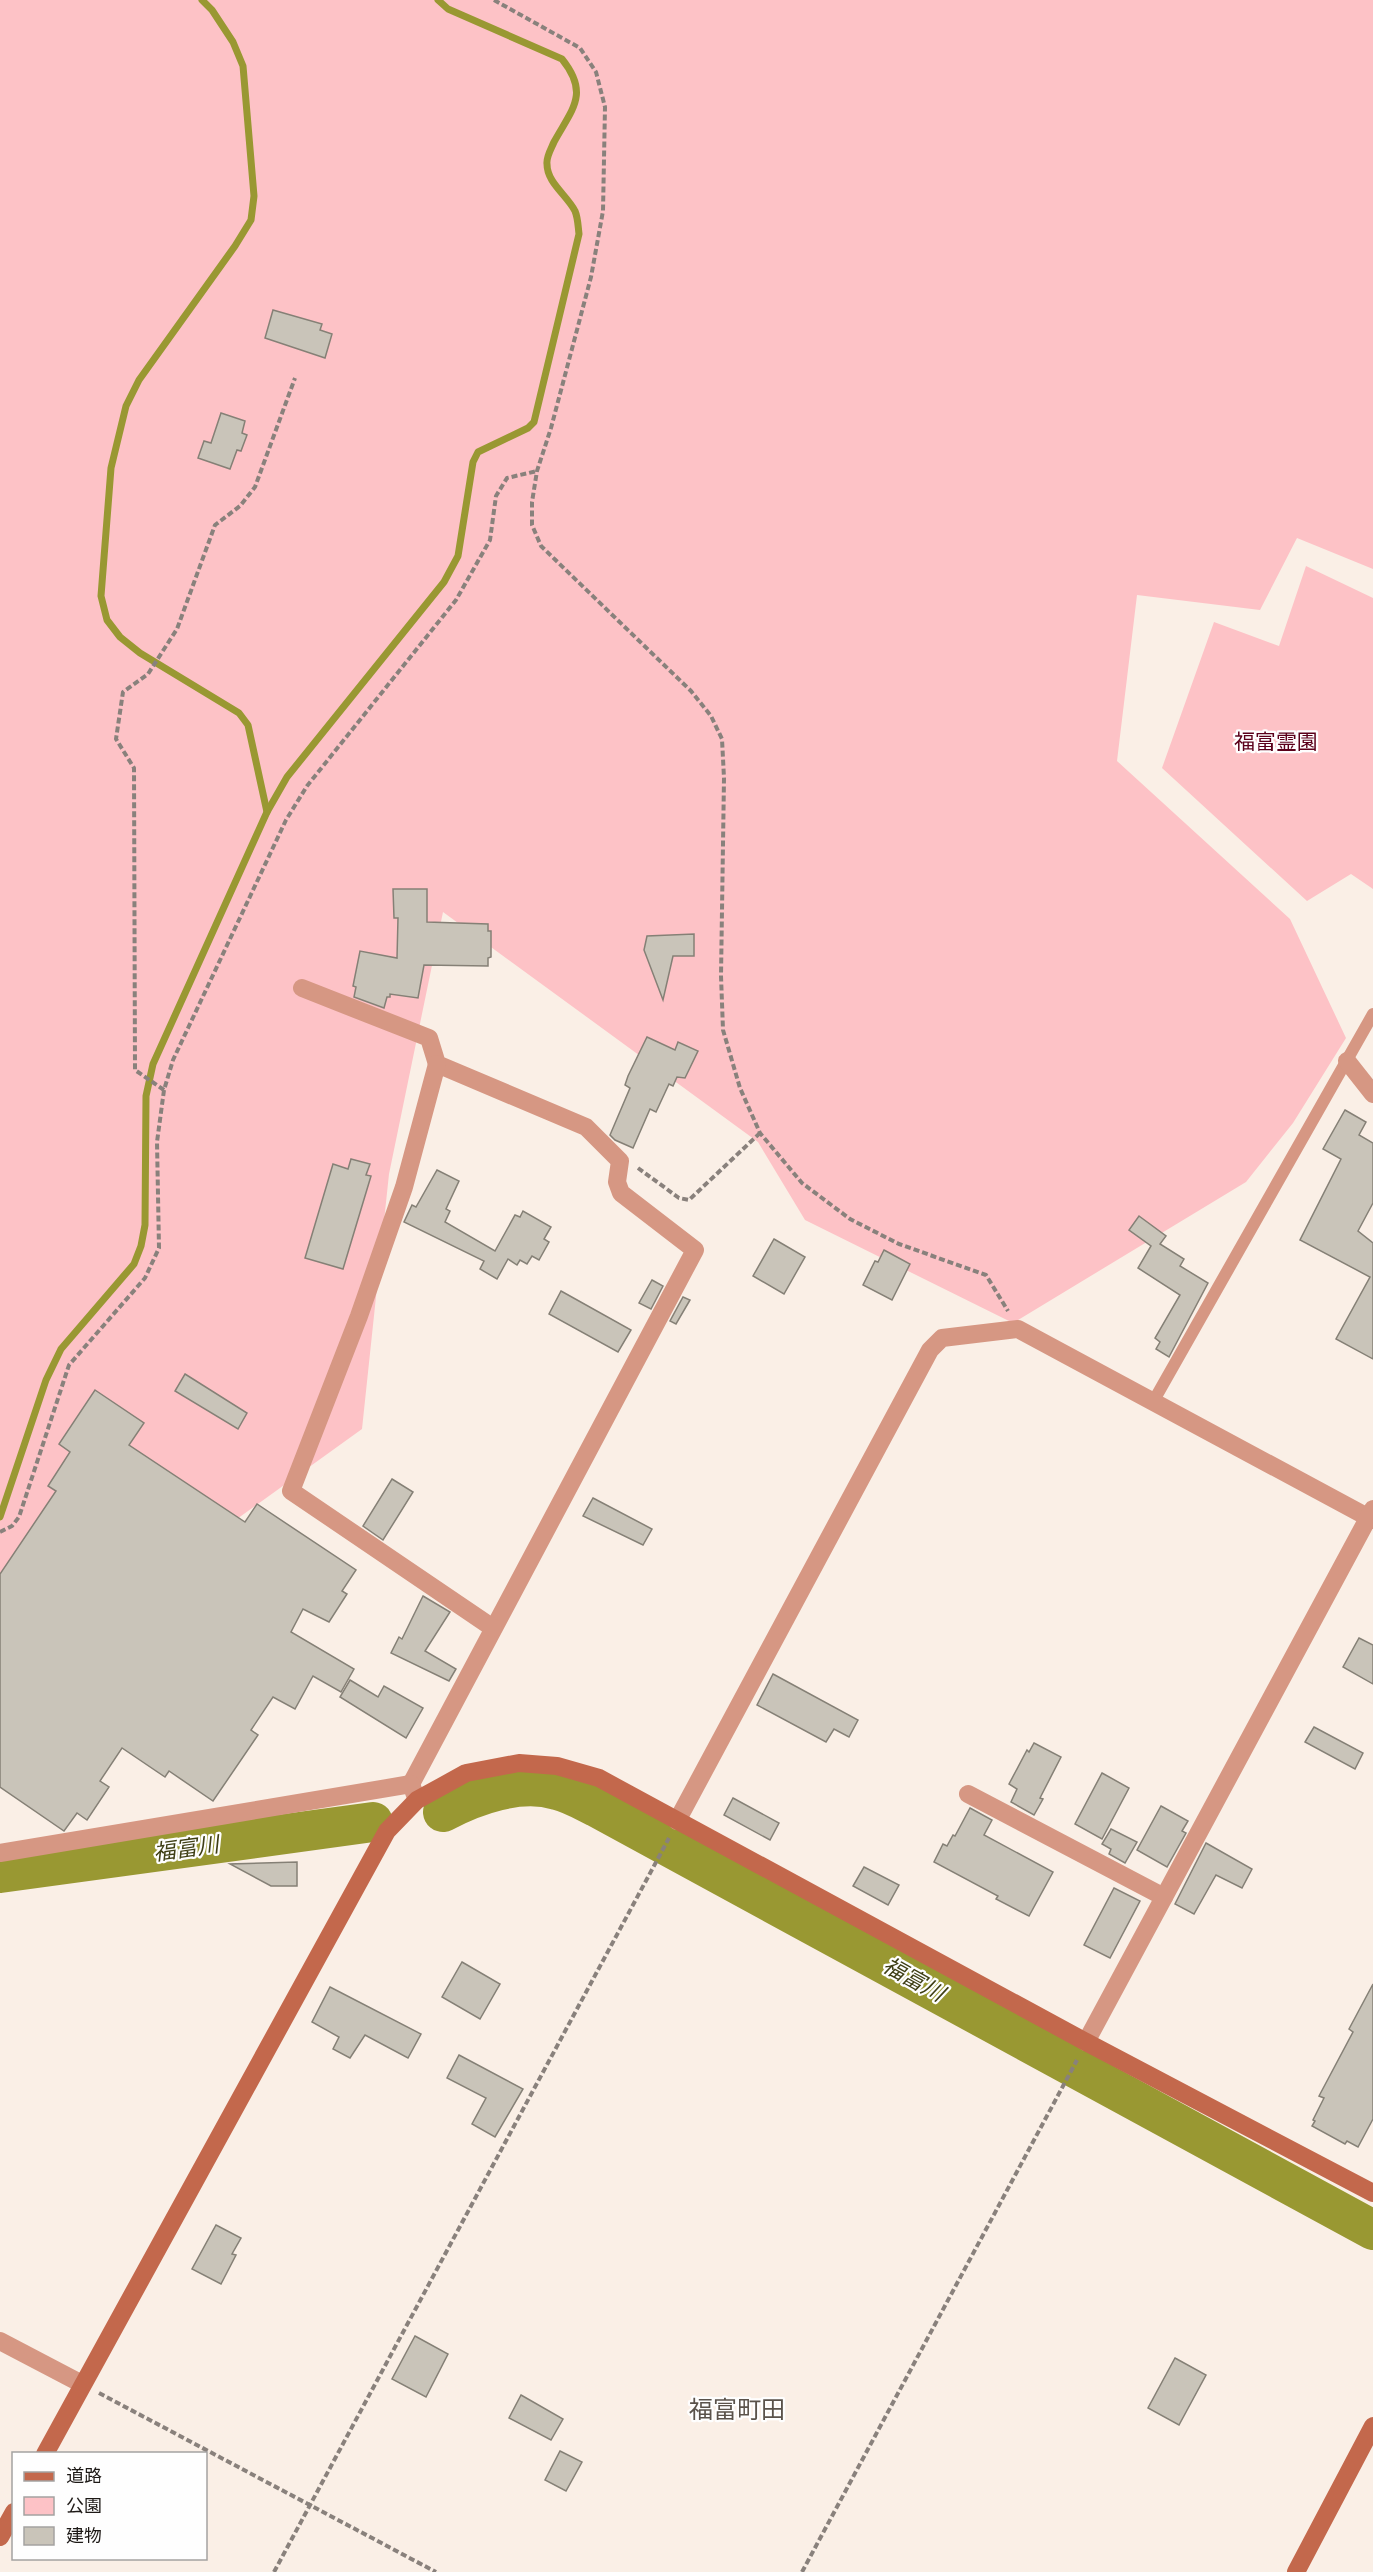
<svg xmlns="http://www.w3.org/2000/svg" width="1373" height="2572" font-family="Ubuntu,'Noto Sans JP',sans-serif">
<rect width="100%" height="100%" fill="#faefe6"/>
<!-- green -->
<g fill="#fdc2c6">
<polygon points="0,0 1373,0 1373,569 1297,538 1260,610 1137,595 1117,761 1290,919 1346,1038 1293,1123 1246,1182 1013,1323 805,1220 758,1142 443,912 389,1174 362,1429 166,1570 0,1649"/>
<polygon points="1306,566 1373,598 1373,889 1351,874 1307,901 1162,768 1214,622 1279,646"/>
</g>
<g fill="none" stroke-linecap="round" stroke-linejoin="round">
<!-- stream -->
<g stroke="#999832" stroke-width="7">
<path d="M 267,812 L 287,777 L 444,582 L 458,556 L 473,462 L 478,452 L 528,428 L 534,422 L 579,234 C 578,226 578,218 575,211 C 567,195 547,183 547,164 C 546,157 551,149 554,142 C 572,109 590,94 562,59 L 448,9 L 438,0"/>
<polyline points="0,1517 46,1380 61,1349 134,1264 141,1246 145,1225 146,1096 153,1064 267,812 248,725 239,713 140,653 120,637 107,620 101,596 111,468 126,406 139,380 235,246 251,220 254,196 243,66 233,42 212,10 202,0"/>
</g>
<!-- river -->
<g stroke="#999832" stroke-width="40">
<path d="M 443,1812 C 475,1795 520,1779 557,1790 C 570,1793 584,1801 596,1807 L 1373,2230"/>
<polyline points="0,1873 373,1822"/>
</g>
</g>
<!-- building -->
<g fill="#c9c4b9" stroke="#858076" stroke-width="1.5">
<polygon points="273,310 322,324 320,330 332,334 325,358 265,338"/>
<polygon points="221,413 245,421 242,433 247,435 241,451 237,450 230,469 198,458 204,441 211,443"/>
<polygon points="393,889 427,889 427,922 488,924 488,931 491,931 491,957 488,958 488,966 424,965 418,998 390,994 390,997 387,997 384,1008 354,997 356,987 353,986 360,951 397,958 398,918 394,918"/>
<polygon points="694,934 694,956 673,956 663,1000 644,950 647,936"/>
<polygon points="647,1037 675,1050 678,1042 698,1051 685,1078 677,1077 673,1086 669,1084 656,1112 650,1109 633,1148 615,1140 610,1135 630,1088 625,1085 628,1076"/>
<polygon points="1345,1110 1366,1122 1359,1135 1373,1143 1373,1203 1358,1231 1373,1243 1373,1359 1336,1339 1370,1277 1300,1240 1341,1159 1323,1149"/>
<polygon points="351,1159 370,1164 366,1175 371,1176 343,1269 305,1258 333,1164 348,1169"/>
<polygon points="437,1170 459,1181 446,1209 450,1211 445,1222 495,1251 515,1215 520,1217 523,1211 551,1227 544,1239 549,1242 539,1260 532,1256 527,1264 520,1260 517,1265 508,1259 497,1279 480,1269 484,1261 404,1222 412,1205 416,1207"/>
<polygon points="1139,1216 1166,1236 1160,1244 1184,1259 1180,1266 1208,1283 1169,1357 1156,1349 1160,1342 1155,1338 1180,1295 1138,1268 1151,1246 1129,1230"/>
<polygon points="774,1239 805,1257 784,1294 753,1276"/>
<polygon points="884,1250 910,1264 892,1300 863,1285 875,1261 878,1262"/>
<polygon points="652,1280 663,1286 651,1309 639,1303"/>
<polygon points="561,1291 631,1330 618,1352 549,1314"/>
<polygon points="683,1297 690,1300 676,1324 670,1321"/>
<polygon points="185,1374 247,1413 238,1429 175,1391"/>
<polygon points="95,1390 144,1423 129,1445 245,1522 257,1504 356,1570 342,1591 347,1594 329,1622 303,1609 291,1632 354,1669 341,1692 313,1676 295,1709 273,1697 251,1730 258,1735 213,1801 169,1771 165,1777 122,1748 100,1781 109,1787 87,1820 77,1813 64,1831 0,1787 0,1574 56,1491 48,1486 70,1452 59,1444"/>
<polygon points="392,1479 413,1492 383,1540 363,1526"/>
<polygon points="593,1498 652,1529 643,1545 583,1516"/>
<polygon points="423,1596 450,1612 425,1651 456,1669 449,1681 391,1653 399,1637 402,1639"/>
<polygon points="1359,1638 1373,1645 1373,1684 1343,1667"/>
<polygon points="773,1674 858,1720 849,1737 834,1729 826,1742 757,1705"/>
<polygon points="350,1680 378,1697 384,1686 423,1708 406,1738 340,1697"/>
<polygon points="1314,1727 1363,1753 1355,1769 1305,1742"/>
<polygon points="1034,1743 1061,1757 1040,1798 1043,1799 1034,1815 1011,1802 1017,1789 1009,1784 1027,1750 1029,1752"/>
<polygon points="1102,1773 1129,1788 1102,1839 1075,1824"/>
<polygon points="733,1798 779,1823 770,1840 724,1815"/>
<polygon points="1161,1806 1188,1821 1182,1831 1186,1833 1167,1867 1137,1850"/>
<polygon points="970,1808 992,1820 984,1835 1053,1872 1029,1916 996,1899 998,1896 934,1862 943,1844 947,1846 953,1835 955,1836"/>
<polygon points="1111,1829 1137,1842 1125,1863 1109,1854 1111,1849 1102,1844"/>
<polygon points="1206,1843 1252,1869 1242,1888 1216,1875 1194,1914 1175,1904"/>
<polygon points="297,1862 297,1886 271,1886 230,1864"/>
<polygon points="864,1867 899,1885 888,1905 853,1886"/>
<polygon points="1114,1888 1140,1901 1110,1958 1084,1945"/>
<polygon points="462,1962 500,1984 480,2019 442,1997"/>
<polygon points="1373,1984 1373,2119 1358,2147 1347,2141 1345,2144 1312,2126 1315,2121 1313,2120 1324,2098 1319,2096 1353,2032 1349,2029"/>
<polygon points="330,1987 421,2034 408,2058 365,2035 350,2058 333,2049 339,2037 312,2022"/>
<polygon points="459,2055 523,2089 495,2137 472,2124 486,2098 447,2078"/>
<polygon points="216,2225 241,2238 232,2254 236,2255 221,2284 192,2269"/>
<polygon points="415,2336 448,2354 426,2397 392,2379"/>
<polygon points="1175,2358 1206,2375 1179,2425 1148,2408"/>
<polygon points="521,2395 563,2419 551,2440 509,2418"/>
<polygon points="560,2451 582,2462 566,2491 545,2480"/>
</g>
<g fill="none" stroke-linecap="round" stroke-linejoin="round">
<!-- path -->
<g stroke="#89817c" stroke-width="4" stroke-dasharray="6 3" stroke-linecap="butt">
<polyline points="494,0 580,48 596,72 605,107 603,211 591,277 551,428 537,471 532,502 532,525 541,546 691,691 711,716 722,739 724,778 721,976 723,1030 740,1088 760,1133 802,1183 850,1219 899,1244 986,1275 1008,1311"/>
<polyline points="164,1090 135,1070 134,768 116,739 123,692 148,674 177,629 215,525 240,506 255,487 295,378"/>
<polyline points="638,1168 679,1198 689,1200 760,1133"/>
<polyline points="0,1532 12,1526 19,1517 69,1365 145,1278 159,1248 157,1142 164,1090 173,1060 286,820 307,786 456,600 490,540 496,496 507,478 537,471"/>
<polyline points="99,2393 436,2572"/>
<polyline points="274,2572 669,1838"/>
<polyline points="802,2572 1077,2060"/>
</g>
<!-- lane -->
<polyline stroke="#d69783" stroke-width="12" points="1153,1402 1373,1014"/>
<!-- street -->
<g stroke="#d69783" stroke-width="18">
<polyline points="302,988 429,1038 437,1064 586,1127 620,1161 617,1182 621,1193 695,1250 411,1784"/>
<polyline points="1347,1061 1373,1094"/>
<polyline points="437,1064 404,1187 359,1316 291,1491 493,1628"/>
<polyline points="968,1794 1164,1897"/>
<polyline points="677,1821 930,1350 942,1338 1018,1329 1373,1520"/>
<polyline points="0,1853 411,1784 415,1795"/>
<polyline points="1086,2042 1373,1509"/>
<polyline points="0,2341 82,2384"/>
</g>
<!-- secondary -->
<g stroke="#c3684c" stroke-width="18">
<polyline points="45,2454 387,1831 417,1800 466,1773 519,1763 557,1766 599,1778 1086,2042 1373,2193"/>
<polyline points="0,2537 14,2512"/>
<polyline points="1296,2572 1373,2426"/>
</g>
</g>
<g text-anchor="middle" stroke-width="4.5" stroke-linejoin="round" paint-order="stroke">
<!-- park labels -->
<g font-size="21" fill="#5b001a" stroke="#fefefe">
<text x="1276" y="749">福富霊園</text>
</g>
<!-- water labels -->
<g font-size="22" font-style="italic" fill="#3f3f15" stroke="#fefefe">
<text transform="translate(186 1848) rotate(-8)" y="8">福富川</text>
<text transform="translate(914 1979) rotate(29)" y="8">福富川</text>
</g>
<!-- quarter labels -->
<g font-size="24" fill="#5a524a" stroke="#fefefe">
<text x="737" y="2418">福富町田</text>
</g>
</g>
<!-- legend -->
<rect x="12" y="2452" width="195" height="108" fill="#fefefe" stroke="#a4a2a1" stroke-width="1.5"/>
<rect x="24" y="2472" width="30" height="9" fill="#c3684c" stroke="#a4a2a1" stroke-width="1.5"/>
<text x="66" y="2482" font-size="18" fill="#1d1916">道路</text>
<rect x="24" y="2497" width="30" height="18" fill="#fdc2c6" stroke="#a4a2a1" stroke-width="1.5"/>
<text x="66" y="2512" font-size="18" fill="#1d1916">公園</text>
<rect x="24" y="2527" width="30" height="18" fill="#c9c4b9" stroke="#a4a2a1" stroke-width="1.5"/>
<text x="66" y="2542" font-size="18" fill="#1d1916">建物</text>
</svg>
